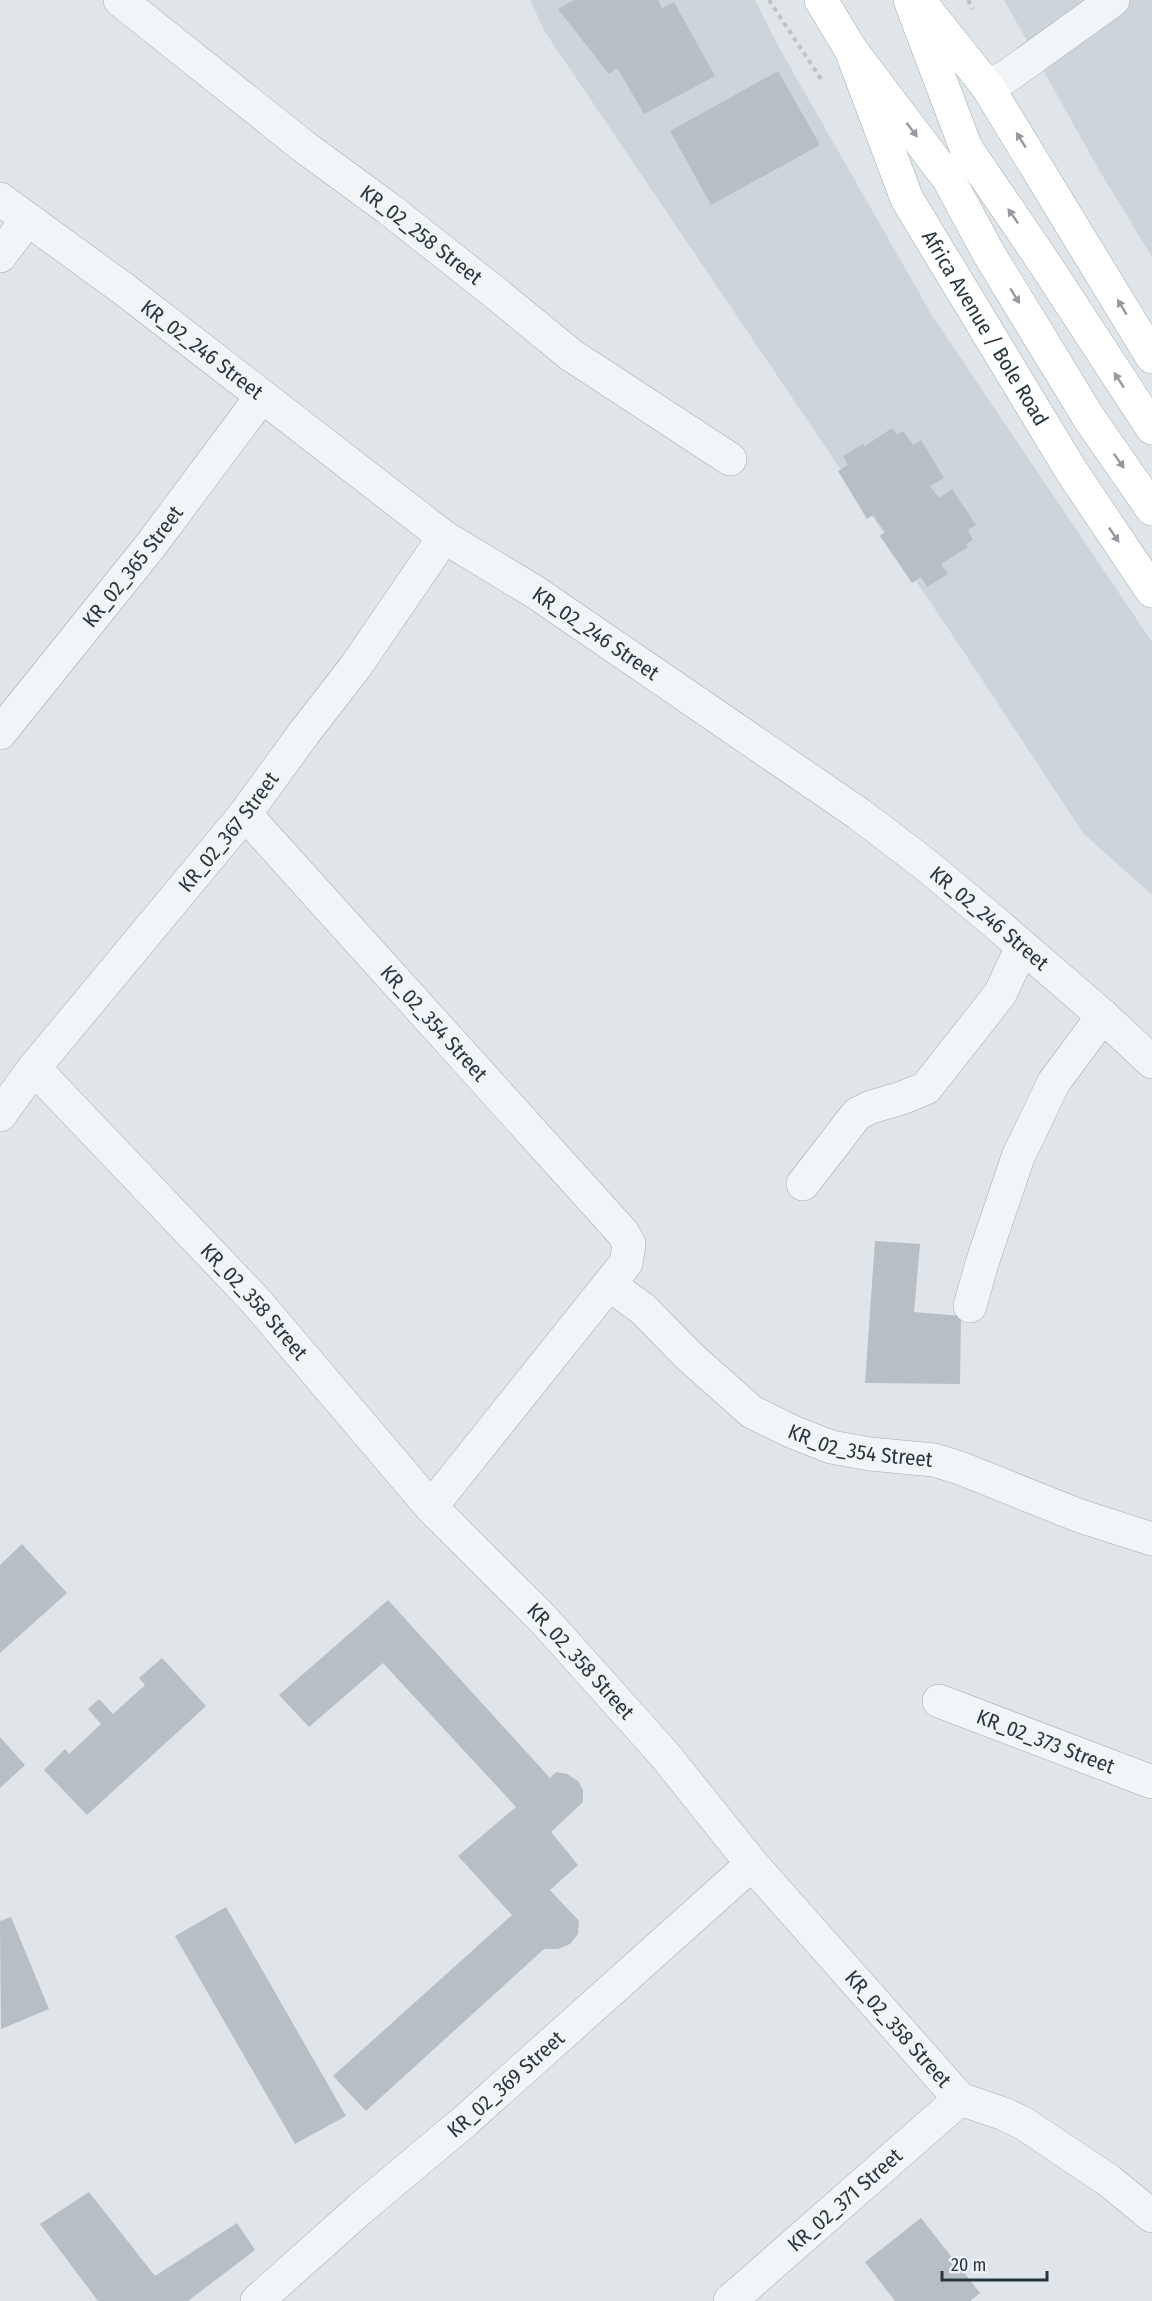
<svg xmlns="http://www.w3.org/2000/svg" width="1152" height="2301" font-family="'Fira Sans Condensed',sans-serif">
<rect width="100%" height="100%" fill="#dfe5e8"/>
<!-- built -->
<g fill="#cdd5da">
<polygon points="530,0 755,0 781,51 933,317 1152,642 1152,895 1083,833 962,649 545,32"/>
<polygon points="1004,0 1152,0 1152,257 1099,170"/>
</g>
<!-- building -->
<g fill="#b7bfc5">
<polygon points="574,0 658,0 662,8 674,2 715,76 644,114 617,68 609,74 558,9"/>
<polygon points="778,71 820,145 711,205 670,131"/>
<polygon points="892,428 897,435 903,431 913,445 921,440 944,478 930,486 939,498 952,489 976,525 968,530 973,540 966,544 968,547 941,564 948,574 927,587 921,577 912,583 880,536 885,532 873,515 867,519 838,471 848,465 843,456 863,444 865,446"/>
<polygon points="875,1241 920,1244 914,1312 961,1316 960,1384 865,1383"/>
<polygon points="22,1544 67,1593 0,1653 0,1565"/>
<polygon points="388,1600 550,1778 556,1772 567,1774 578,1781 583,1790 583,1802 551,1832 578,1865 550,1890 579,1921 578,1934 570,1944 558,1949 544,1949 366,2111 333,2076 512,1915 458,1856 516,1807 383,1663 309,1727 279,1695"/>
<polygon points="162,1658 206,1706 87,1815 44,1770 65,1749 69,1754 101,1724 88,1709 99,1699 113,1714 145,1685 139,1678"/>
<polygon points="0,1737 25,1765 0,1788"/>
<polygon points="226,1907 346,2116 295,2144 175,1936"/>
<polygon points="11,1917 49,2009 1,2029 0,1921"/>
<polygon points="89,2192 155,2276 237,2223 255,2250 188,2301 98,2301 40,2224"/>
<polygon points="921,2218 980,2293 970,2301 895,2301 865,2262"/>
</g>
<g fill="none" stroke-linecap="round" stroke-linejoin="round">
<defs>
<g id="minor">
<path id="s1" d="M 120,0 L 303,146 L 389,209 L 493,291 L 571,355 L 730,459"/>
<polyline points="987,86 1006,77 1113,0"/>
<polyline points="0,256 27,220"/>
<path id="s2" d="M 0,733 L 151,545 L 262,396"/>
<path id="s3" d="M 245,814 L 623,1233 L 629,1244 L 626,1263 L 431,1507"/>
<path id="s4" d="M 34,1068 L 254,1299 L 431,1507 L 543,1619 L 664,1754 L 752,1864 L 960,2099 L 1004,2114 L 1023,2123 L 1108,2180 L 1152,2216"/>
<path id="s5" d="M 0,1115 L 34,1068 L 245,814 L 304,733 L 356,666 L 444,537"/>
<polyline points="803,1184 857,1114 871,1107 902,1098 926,1088 1000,994 1022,947"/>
<path id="s6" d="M 610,1285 L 643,1309 L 690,1357 L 752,1412 L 793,1432 L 831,1447 L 870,1454 L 934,1460 L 960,1468 L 1080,1516 L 1152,1539"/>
<polyline points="970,1306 982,1263 1018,1157 1054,1082 1103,1016"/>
<path id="s7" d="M 939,1701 L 1152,1782"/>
<path id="s8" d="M 257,2301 L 360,2209 L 465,2121 L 752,1864"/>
<path id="s9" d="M 730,2301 L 960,2099"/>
</g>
<g id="tertiary">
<path id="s10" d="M 0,199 L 125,290 L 444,537 L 535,592 L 859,814 L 926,865 L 992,920 L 1103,1016 L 1152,1062"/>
</g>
<g id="primary">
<polyline points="821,0 851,50 948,178 989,254 1089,418 1152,509"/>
<polyline points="910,0 966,148 1043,261 1152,428"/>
<polyline points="920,2 987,86 1152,357"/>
<path id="s11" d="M 851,50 L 907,199 L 1072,472 L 1152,591"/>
</g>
</defs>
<!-- minor casing -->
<use href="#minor" stroke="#a4adb2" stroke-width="34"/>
<!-- tertiary casing -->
<use href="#tertiary" stroke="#a4adb2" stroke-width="34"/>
<!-- primary casing -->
<use href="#primary" stroke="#9facb4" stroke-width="34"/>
<!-- path -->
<g stroke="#bdc3c7" stroke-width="4" stroke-dasharray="4.5 4.5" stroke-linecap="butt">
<polyline points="769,0 823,82"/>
<polyline points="968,0 973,9"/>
</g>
<!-- minor -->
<use href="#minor" stroke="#f2f5f7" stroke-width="33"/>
<!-- tertiary -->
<use href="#tertiary" stroke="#f2f5f7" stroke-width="33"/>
<!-- primary -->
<use href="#primary" stroke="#fff" stroke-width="33"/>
</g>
<!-- one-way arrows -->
<defs><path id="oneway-solid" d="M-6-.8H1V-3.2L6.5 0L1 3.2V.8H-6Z" transform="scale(1.5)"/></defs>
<g fill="#949aa0">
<use href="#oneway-solid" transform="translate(912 130) rotate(53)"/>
<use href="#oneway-solid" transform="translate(1021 140) rotate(-122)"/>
<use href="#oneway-solid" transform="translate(1013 216) rotate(-125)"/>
<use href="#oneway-solid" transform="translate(1015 296) rotate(58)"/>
<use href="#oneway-solid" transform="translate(1122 307) rotate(-121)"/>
<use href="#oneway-solid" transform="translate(1119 380) rotate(-123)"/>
<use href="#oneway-solid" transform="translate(1119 461) rotate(55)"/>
<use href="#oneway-solid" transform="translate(1114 535) rotate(56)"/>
</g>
<g text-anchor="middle" stroke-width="4.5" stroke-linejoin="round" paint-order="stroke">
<!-- street labels -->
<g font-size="21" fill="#283640" stroke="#eff3f6">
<text dy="7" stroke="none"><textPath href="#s1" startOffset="382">KR_02_258 Street</textPath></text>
<text dy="7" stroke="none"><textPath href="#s11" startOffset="310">Africa Avenue / Bole Road</textPath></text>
<text dy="7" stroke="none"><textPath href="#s10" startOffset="252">KR_02_246 Street</textPath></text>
<text dy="7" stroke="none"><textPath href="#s2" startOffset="213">KR_02_365 Street</textPath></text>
<text dy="7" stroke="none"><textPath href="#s10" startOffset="738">KR_02_246 Street</textPath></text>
<text dy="7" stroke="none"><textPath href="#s5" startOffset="364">KR_02_367 Street</textPath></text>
<text dy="7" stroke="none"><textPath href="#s10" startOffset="1224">KR_02_246 Street</textPath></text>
<text dy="7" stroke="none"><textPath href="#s3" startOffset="282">KR_02_354 Street</textPath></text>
<text dy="7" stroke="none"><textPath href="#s4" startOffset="321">KR_02_358 Street</textPath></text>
<text dy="7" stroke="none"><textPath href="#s6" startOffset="306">KR_02_354 Street</textPath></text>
<text dy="7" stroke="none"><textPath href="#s4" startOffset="807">KR_02_358 Street</textPath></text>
<text dy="7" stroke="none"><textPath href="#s7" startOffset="114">KR_02_373 Street</textPath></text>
<text dy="7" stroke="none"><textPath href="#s4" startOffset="1293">KR_02_358 Street</textPath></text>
<text dy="7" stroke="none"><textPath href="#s8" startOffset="330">KR_02_369 Street</textPath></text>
<text dy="7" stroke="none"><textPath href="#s9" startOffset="153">KR_02_371 Street</textPath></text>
</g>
</g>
<!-- scale -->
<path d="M942 2271v9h105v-9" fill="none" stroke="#283640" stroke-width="3"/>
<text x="951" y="2271" font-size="18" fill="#283640" stroke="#eff3f6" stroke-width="4.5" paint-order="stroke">20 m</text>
</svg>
